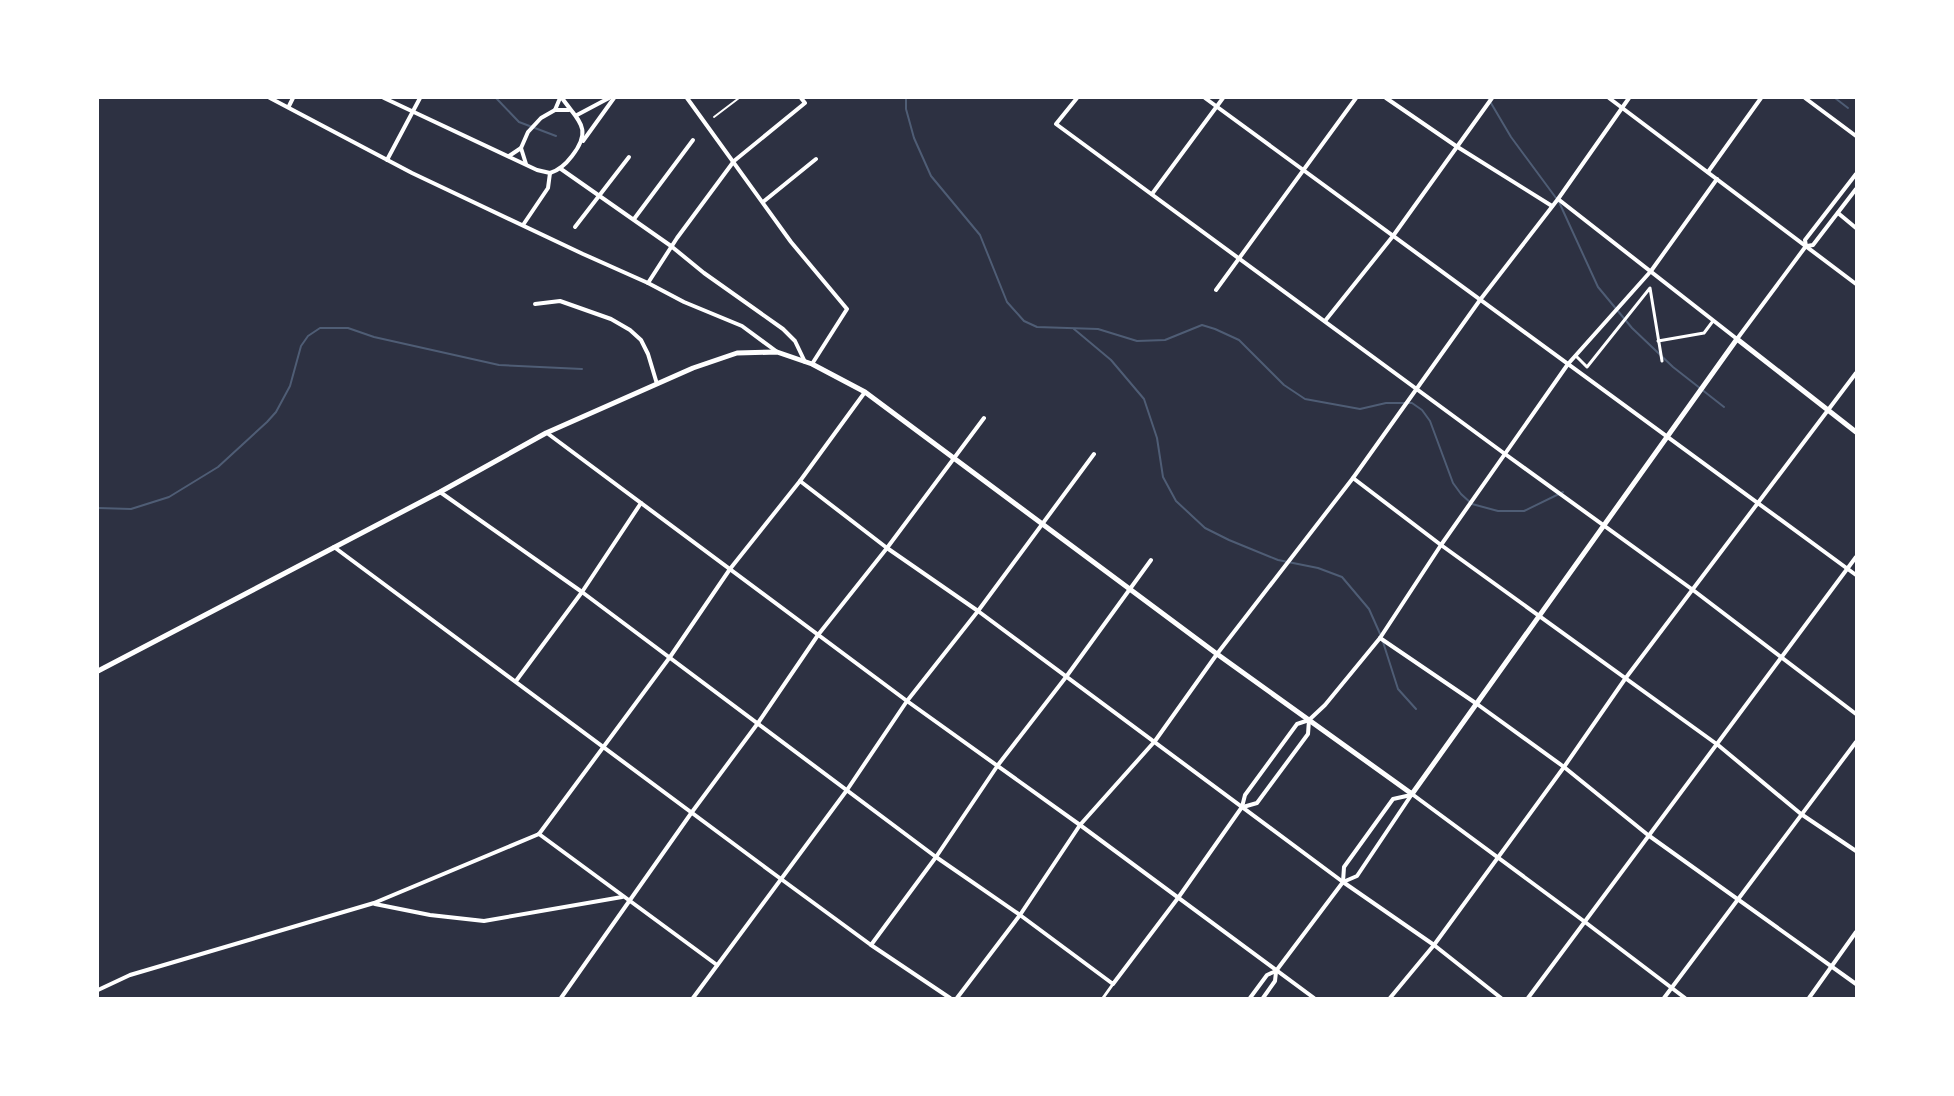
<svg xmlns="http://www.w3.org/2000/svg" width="1954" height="1096" font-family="'IBM Plex Sans',sans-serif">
<rect width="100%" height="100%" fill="#2d3142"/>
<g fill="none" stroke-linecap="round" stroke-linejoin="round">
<!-- stream -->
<g stroke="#4f5d75" stroke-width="2">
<polyline points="496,98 519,122 556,136"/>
<polyline points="906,98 906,109 914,138 931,176 980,235 1007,302 1024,321 1037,327 1098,329 1137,341 1165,340 1202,325 1215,329 1239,340 1284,385 1305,399 1360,409 1386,403 1412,403 1422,410 1430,421 1453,483 1461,494 1472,504 1498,511 1524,511 1563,492"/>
<polyline points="1488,98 1511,137 1559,202 1598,287 1632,328 1673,367 1724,407"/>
<polyline points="1835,98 1848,108"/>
<polyline points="1074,329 1111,360 1144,399 1157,438 1163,477 1176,501 1205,528 1229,540 1278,560 1318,568 1342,577 1369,609 1381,636"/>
<polyline points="98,508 131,509 169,497 218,467 267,422 276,412 290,386 301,346 308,336 320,328 348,328 374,337 499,365 582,369"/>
<polyline points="1383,642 1398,689 1416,709"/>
</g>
<!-- service -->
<polyline stroke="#fff" stroke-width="2" points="714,117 739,98"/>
<!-- pedestrian -->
<g stroke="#fff" stroke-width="3">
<polyline points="1658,341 1704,333 1713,321"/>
<polyline points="1576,356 1587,367 1650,288 1662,361"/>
<polyline points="1103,998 1113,984"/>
</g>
<!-- minor -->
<g stroke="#fff" stroke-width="4">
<polyline points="270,98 412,173 583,254 648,283 684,302 742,326 776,351"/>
<polyline points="384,98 537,170 550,173 548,188 523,225"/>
<polyline points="687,98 791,242 847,309 812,364"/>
<polyline points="1077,98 1056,124 1505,454 1693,590 1856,714"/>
<polyline points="1205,98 1856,575"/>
<polyline points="1386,98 1456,146 1552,206"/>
<polyline points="1609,98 1856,284"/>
<polyline points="1805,98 1856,136"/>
<polyline points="289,106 293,98"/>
<polyline points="555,110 560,98"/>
<polyline points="577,115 609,98"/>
<polyline points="583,141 614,98"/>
<polyline points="521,148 526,164"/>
<polyline points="509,156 521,148 528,132 541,118 555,110 569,110"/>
<polyline points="387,160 420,98"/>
<polyline points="561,169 671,246 704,273 783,329 795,341 805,362"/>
<polyline points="1708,172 1761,98"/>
<path d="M 550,173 C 560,170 566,164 572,156 C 594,128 577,120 562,98"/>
<polyline points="1152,194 1223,98"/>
<polyline points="1558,199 1737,339 1806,246 1805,240 1856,174"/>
<polyline points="763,202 816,159"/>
<polyline points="1838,213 1856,228"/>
<polyline points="634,219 693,140"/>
<polyline points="575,227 629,157"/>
<polyline points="1807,246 1813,245 1856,189"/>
<polyline points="648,283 677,238 734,161 805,103 801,98"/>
<polyline points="1216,290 1356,98"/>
<polyline points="535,304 560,301 611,319 630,330 641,340 648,354 657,384"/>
<polyline points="1325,321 1393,236 1492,98"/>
<polyline points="547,433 907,701 1080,825 1314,998"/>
<polyline points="1353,478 1441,545 1718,745 1801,814 1856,851"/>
<polyline points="800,481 887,548 978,611 1343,882 1434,945 1501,998"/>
<polyline points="440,492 582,592 936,857 1020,915 1113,984 1178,898 1242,807 1245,795 1297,724 1309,720 1325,705 1380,638 1441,545 1568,364 1651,271 1717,179"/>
<polyline points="334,547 781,879 871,945 950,998"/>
<polyline points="1380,638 1477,704 1564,767 1648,835 1856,984"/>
<polyline points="516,681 582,592 641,503"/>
<polyline points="1412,794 1585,922 1685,998"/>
<polyline points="1243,807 1257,803 1308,734 1309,720"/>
<polyline points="539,834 670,657 730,569 800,481 865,392"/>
<polyline points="539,834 717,965"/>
<polyline points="1343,882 1344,867 1393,799 1411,795"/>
<polyline points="375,904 430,915 484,921 622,897"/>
<polyline points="871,945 936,857 998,765 1066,677 1151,560"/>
<polyline points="98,990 130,975 374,903 539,834"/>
<polyline points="561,998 692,812 758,723 818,635 887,548 984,418"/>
<polyline points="693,998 847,790 907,701 978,611 1094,454"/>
<polyline points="957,998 1020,915 1080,825 1155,741 1217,654 1353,478 1480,300 1558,199 1629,98"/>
<polyline points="1250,998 1267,975 1276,971 1343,882 1357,876 1412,794"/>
<polyline points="1263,998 1275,981 1276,972"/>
<polyline points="1390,998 1434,945 1564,767 1625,679 1856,373"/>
<polyline points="1528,998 1856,557"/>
<polyline points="1664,998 1856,742"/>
<polyline points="1809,998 1856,932"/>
</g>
<!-- secondary -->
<polyline stroke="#fff" stroke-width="5" points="98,671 440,492 546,433 693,368 737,353 777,352 812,364 865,392 1217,654 1412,794 1737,339 1856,432"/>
</g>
<!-- border -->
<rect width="1954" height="1096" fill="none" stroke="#ffffff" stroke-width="198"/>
</svg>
